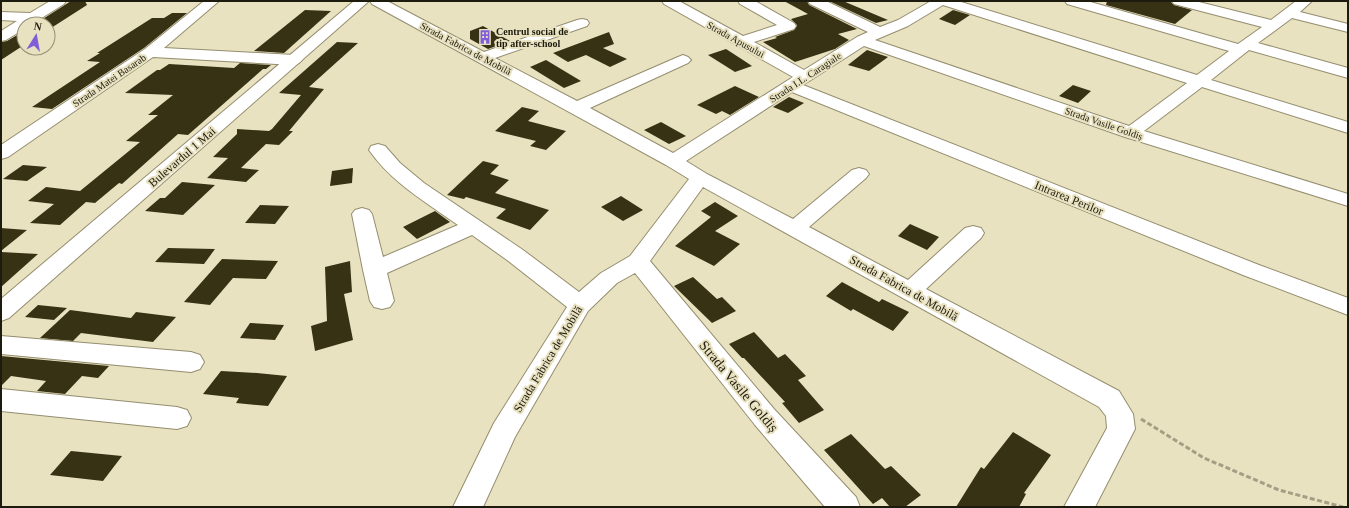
<svg xmlns="http://www.w3.org/2000/svg" width="1349" height="508" font-family="Georgia,serif">
<rect width="100%" height="100%" fill="#e9e2c1"/>
<!-- building -->
<g fill="#383215">
<polygon points="71,1 85,1 87,5 48,30 48,24 35,24"/>
<polygon points="784,1 807,1 809,5 857,29 838,34 849,40 835,49 795,62 763,42 777,38 775,37 794,30 797,25 791,19 808,14"/>
<polygon points="829,1 843,1 888,20 876,23"/>
<polygon points="1107,1 1166,1 1171,2 1174,5 1192,10 1175,24 1106,5"/>
<polygon points="305,10 331,11 284,53 254,51"/>
<polygon points="953,10 970,15 955,25 939,19"/>
<polygon points="172,13 187,13 144,48 52,109 32,107 100,62 87,61 100,53 97,53 152,18 164,18"/>
<polygon points="483,26 510,41 488,49 470,39 470,31"/>
<polygon points="24,31 24,45 1,60 1,42 7,41"/>
<polygon points="609,32 614,44 603,48 627,59 610,67 586,55 568,62 553,53"/>
<polygon points="337,42 358,43 309,87 324,89 289,131 293,131 279,145 266,144 241,168 259,170 246,182 207,178 228,158 213,157 237,134 237,129 269,131 272,129 301,95 279,93"/>
<polygon points="726,49 743,60 752,66 735,72 708,55"/>
<polygon points="867,50 888,57 869,71 848,65"/>
<polygon points="546,60 581,81 564,88 530,67"/>
<polygon points="240,63 271,65 266,69 263,69 188,135 178,134 122,184 119,183 95,203 86,202 60,225 30,223 54,204 28,201 46,187 80,191 140,142 126,141 158,115 148,115 173,95 125,93 157,70 160,70 169,64 234,68"/>
<polygon points="1073,85 1091,91 1078,103 1059,96"/>
<polygon points="735,86 759,97 730,115 722,111 716,114 697,105"/>
<polygon points="789,97 804,103 788,113 773,107"/>
<polygon points="522,107 539,111 528,121 566,131 546,150 530,146 536,141 495,131"/>
<polygon points="661,122 686,136 669,144 644,130"/>
<polygon points="483,161 499,165 490,174 509,180 495,193 549,210 530,230 496,218 506,209 466,197 464,199 447,195"/>
<polygon points="23,165 47,167 27,181 3,179"/>
<polygon points="353,168 352,183 330,186 332,171"/>
<polygon points="182,182 215,185 183,215 145,211 160,198 165,198"/>
<polygon points="621,196 643,210 623,221 601,207"/>
<polygon points="715,202 738,216 715,231 740,244 714,266 675,246 711,217 701,211"/>
<polygon points="260,205 289,206 275,224 245,223"/>
<polygon points="435,211 450,222 417,239 403,227"/>
<polygon points="910,224 939,237 927,250 898,236"/>
<polygon points="1,228 27,230 1,251"/>
<polygon points="168,248 215,249 204,264 155,262"/>
<polygon points="1,252 38,254 1,287"/>
<polygon points="222,259 278,261 266,279 233,278 210,305 184,302"/>
<polygon points="350,261 352,292 344,294 353,340 315,351 311,326 327,321 325,267"/>
<polygon points="693,277 717,299 722,297 736,311 712,323 674,286"/>
<polygon points="842,282 879,302 882,299 909,312 893,331 853,309 851,311 826,296"/>
<polygon points="38,305 67,308 54,320 25,317"/>
<polygon points="70,310 131,318 136,312 176,317 153,342 81,333 73,341 40,338"/>
<polygon points="250,323 284,325 275,340 240,338"/>
<polygon points="754,332 778,358 785,354 806,376 798,380 824,410 799,423 782,403 785,402 744,358 742,358 729,344"/>
<polygon points="1,356 109,366 98,378 82,376 65,394 37,391 46,381 11,376 1,386"/>
<polygon points="221,371 257,373 287,376 268,406 236,403 239,398 203,394"/>
<polygon points="1013,432 1051,455 1024,493 1026,494 1019,507 956,507 981,467 984,469"/>
<polygon points="851,434 885,469 891,466 921,495 905,507 890,507 882,498 873,504 824,450"/>
<polygon points="71,451 122,456 103,481 50,475"/>
</g>
<g fill="none" stroke-linecap="round" stroke-linejoin="round">
<defs>
<g id="minor">
<polygon points="50,1 66,1 64,4 32,24 24,24 24,29 6,40 1,41 1,31 17,21 1,20 1,12 30,13"/>
<polygon points="204,1 219,1 164,48 294,55 299,57 302,60 299,63 294,65 153,57 8,157 1,159 1,145 145,49"/>
<path d="M 370,1 L 387,1 L 484,52 L 577,20 L 582,19 L 587,20 L 589,23 L 587,26 L 495,58 L 577,101 L 678,57 L 683,55 L 688,57 L 691,60 L 688,63 L 590,108 L 673,153 L 793,77 L 664,4 L 662,1 L 679,1 L 743,36 L 777,25 L 740,4 L 738,1 L 755,1 L 794,23 L 796,26 L 794,29 L 754,42 L 804,70 L 857,37 L 868,32 L 810,4 L 808,1 L 826,1 L 880,27 L 898,20 L 931,1 L 958,1 L 1197,75 L 1229,51 L 1067,4 L 1065,1 L 1087,1 L 1238,44 L 1262,27 L 1174,4 L 1172,1 L 1195,1 L 1271,20 L 1296,1 L 1312,1 L 1300,12 L 1348,24 L 1348,32 L 1292,18 L 1258,43 L 1348,68 L 1348,78 L 1249,50 L 1211,80 L 1348,122 L 1348,133 L 1202,87 L 1144,131 L 1348,194 L 1348,206 L 1125,137 L 864,46 L 803,85 L 1259,265 L 1348,298 L 1348,315 L 1243,275 L 792,92 L 686,161 L 707,174 L 793,219 L 852,170 L 859,168 L 866,170 L 869,174 L 866,178 L 809,227 L 908,280 L 965,228 L 973,226 L 981,228 L 984,233 L 981,238 L 926,289 L 1119,391 L 1133,414 L 1135,429 L 1095,507 L 1064,507 L 1107,428 L 1106,416 L 1099,407 L 703,187 L 650,261 L 774,409 L 856,497 L 860,507 L 825,507 L 755,425 L 635,273 L 617,283 L 588,311 L 515,437 L 483,507 L 453,507 L 494,423 L 567,307 L 507,260 L 472,235 L 387,273 L 394,301 L 390,307 L 382,309 L 374,307 L 370,301 L 363,270 L 352,214 L 355,210 L 362,208 L 369,210 L 372,214 L 383,257 L 458,225 C 427,203 391,182 369,150 L 371,146 L 378,144 L 385,146 L 400,163 L 424,183 L 523,250 L 579,292 L 601,273 L 630,256 L 689,179 L 666,165 L 372,4 ZM 943,5 L 1187,83 L 1129,126 L 875,40 L 908,26 Z"/>
<polygon points="1,336 191,352 200,355 204,362 200,369 191,372 1,354"/>
<polygon points="1,389 177,407 187,410 191,418 187,426 177,429 1,411"/>
</g>
<polygon id="major" points="354,1 369,1 9,318 1,321 1,299"/>
</defs>
<!-- minor casing -->
<use href="#minor" stroke="#948d6e" stroke-width="2"/>
<!-- major casing -->
<use href="#major" stroke="#948d6e" stroke-width="2"/>
<!-- path -->
<polyline stroke="#a49e84" stroke-width="3" stroke-dasharray="5 2.5" stroke-linecap="butt" points="1141,419 1204,458 1279,490 1343,507"/>
<!-- minor -->
<use href="#minor" fill="#fff" fill-rule="evenodd"/>
<!-- major -->
<use href="#major" fill="#fff" fill-rule="evenodd"/>
</g>
<!-- icons -->
<defs>
<symbol id="building-bare" viewBox="-9 -9 18 18"><path d="M-4-6H4V6H1V3H-1V6H-4ZM-2.5-4.3h1.7v1.8h-1.7ZM.8-4.3h1.7v1.8H.8ZM-2.5-1h1.7V.8h-1.7ZM.8-1h1.7V.8H.8Z" fill="#825dd8" stroke="#e9e2c1" stroke-width="2.5" paint-order="stroke"/></symbol>
</defs>
<g fill-rule="evenodd">
<use href="#building-bare" x="475" y="27" width="20" height="20"/>
</g>
<g text-anchor="middle" stroke-width="4" stroke-linejoin="round" paint-order="stroke">
<!-- far-poi labels -->
<g font-size="10" font-weight="bold" fill="#1d1a0e" stroke="#e9e2c1" text-anchor="start">
<text x="496" y="35">Centrul social de<tspan x="496" dy="12">tip after-school</tspan></text>
</g>
<!-- far-street labels -->
<g font-size="10" fill="#1d1a0e" stroke="#e9e2c1">
<text transform="translate(736 39) rotate(29)" y="4">Strada Apusului</text>
<text transform="translate(466 48) rotate(28)" y="4">Strada Fabrica de Mobilă</text>
<text transform="translate(805 77) rotate(-33)" y="4">Strada I.L. Caragiale</text>
<text transform="translate(109 80) rotate(-34)" y="4">Strada Matei Basarab</text>
<text transform="translate(1104 123) rotate(19)" y="4">Strada Vasile Goldiș</text>
</g>
<!-- street labels -->
<g font-size="12" fill="#1d1a0e" stroke="#e9e2c1">
<text transform="translate(182 157) rotate(-41)" y="4">Bulevardul 1 Mai</text>
<text transform="translate(1069 198) rotate(22)" y="4">Intrarea Perilor</text>
<text transform="translate(904 288) rotate(29)" y="4">Strada Fabrica de Mobilă</text>
<text transform="translate(548 359) rotate(-59)" y="4">Strada Fabrica de Mobilă</text>
</g>
<!-- near-street labels -->
<g font-size="14" fill="#1d1a0e" stroke="#e9e2c1">
<text transform="translate(739 386) rotate(50)" y="5">Strada Vasile Goldiș</text>
</g>
</g>
<!-- border -->
<rect width="1349" height="508" fill="none" stroke="#1d1a0e" stroke-width="4"/>
<!-- north arrow -->
<g transform="translate(36 36) rotate(11)"><circle r="19" fill="#e9e2c1" stroke="#979279"/>
<path d="M0-3L7 15L0 10L-7 15Z" fill="#825dd8"/>
<text y="-6" font-size="11" font-weight="bold" text-anchor="middle" fill="#1d1a0e">N</text>
</g>
</svg>
